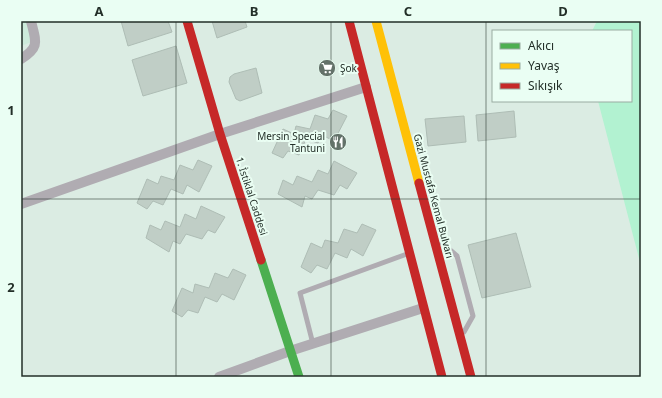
<svg xmlns="http://www.w3.org/2000/svg" width="662" height="398" font-family="'Noto Sans',sans-serif">
<rect width="100%" height="100%" fill="#dbece3"/>
<!-- built -->
<polygon fill="#cdebdb" points="21,21 26,21 34,41 21,46"/>
<!-- green -->
<polygon fill="#b2f2d1" points="597,21 641,21 641,266 598,101 631,101 631,31 592,31"/>
<!-- building -->
<g fill="#c0cec6" stroke="#aebdb5">
<polygon points="121,21 168,21 172,32 128,46"/>
<polygon points="212,21 245,21 247,27 217,38"/>
<polygon points="176,46 187,83 143,96 132,60"/>
<polygon points="256,68 262,93 240,101 236,99 229,82 230,77 234,74"/>
<polygon points="333,110 347,116 334,141 322,135 318,143 306,139 299,155 288,151 283,158 272,153 283,129 294,134 296,126 310,129 315,115 328,119"/>
<polygon points="514,111 516,137 478,141 476,115"/>
<polygon points="464,116 466,142 428,146 425,119"/>
<polygon points="198,160 212,166 199,192 187,185 183,194 171,189 163,205 153,201 147,209 137,203 147,179 158,184 161,176 174,180 180,165 193,170"/>
<polygon points="334,161 357,173 347,189 340,185 334,195 318,190 312,199 305,196 302,207 278,194 283,180 293,185 297,176 312,182 318,170 328,174"/>
<polygon points="201,206 225,217 215,233 208,230 202,239 186,234 180,244 173,241 169,252 146,238 150,225 161,230 165,221 180,227 185,214 196,219"/>
<polygon points="362,224 376,230 363,256 351,249 347,258 335,253 327,269 317,265 311,273 301,267 311,243 322,248 325,240 338,243 344,229 357,233"/>
<polygon points="516,233 531,287 482,298 468,245"/>
<polygon points="233,269 246,275 234,300 222,294 217,302 205,297 198,313 188,310 182,317 172,311 182,288 193,293 195,284 209,288 215,273 228,278"/>
</g>
<g fill="none" stroke-linecap="round" stroke-linejoin="round">
<!-- lane -->
<g stroke="#b0acb2" stroke-width="5">
<polyline points="442,243 457,256 473,316 464,332"/>
<polyline points="313,344 300,293 407,254"/>
</g>
<!-- street -->
<g stroke="#b0acb2" stroke-width="10">
<path d="M 21,59 C 40,47 36,42 31,21"/>
<polyline points="21,204 220,134 366,87"/>
<polyline points="219,377 290,351 423,308"/>
</g>
<!-- fast -->
<polyline stroke="#4caf50" stroke-width="9" points="261,260 299,377"/>
<!-- slow -->
<polyline stroke="#ffc107" stroke-width="9" points="376,21 419,183"/>
<!-- jam -->
<g stroke="#c62828" stroke-width="9">
<polyline points="187,21 220,134 261,260"/>
<polyline points="349,21 442,377"/>
<polyline points="419,183 471,377"/>
</g>
</g>
<!-- grid -->
<path fill="none" stroke="#232f28" stroke-width="1" stroke-opacity="0.55" d="M 176,21 L 176,377M 331,21 L 331,377M 486,21 L 486,377M 21,199 L 641,199"/>
<!-- icons -->
<defs>
<symbol id="supermarket-disc" viewBox="-11 -11 22 22"><circle r="9.5" fill="#637169" stroke="#eafef3"/><path d="M-6-5.5h2.5l.6 2H6L4.5 2H-2.5L-4.4-4H-6ZM-1.5 3.2a1.3 1.3 0 1 0 .1 0ZM3 3.2a1.3 1.3 0 1 0 .1 0Z" fill="#fff"/></symbol>
<symbol id="restaurant-disc" viewBox="-11 -11 22 22"><circle r="9.5" fill="#637169" stroke="#eafef3"/><path d="M-5-6h1v4h1v-4h1v4h1v-4h1v5L-1.5 .5V6h-2V.5L-5-1ZM5-6V6H3V1.5H1.5Q1.5-4 5-6Z" fill="#fff"/></symbol>
</defs>
<g fill-rule="evenodd">
<use href="#supermarket-disc" x="317" y="58" width="20" height="20"/>
<use href="#restaurant-disc" x="328" y="132" width="20" height="20"/>
</g>
<g text-anchor="middle" stroke-width="4" stroke-linejoin="round" paint-order="stroke">
<!-- poi labels -->
<g font-size="10" fill="#232f28" stroke="#eafef3" text-anchor="start">
<text x="340" y="72">Şok</text>
<text x="325" y="140" text-anchor="end">Mersin Special<tspan x="325" dy="12">Tantuni</tspan></text>
</g>
<!-- street labels -->
<g font-size="10" fill="#232f28" stroke="#eafef3">
<text transform="translate(252 196) rotate(72)" y="4">1. İstiklal Caddesi</text>
<text transform="translate(434 196) rotate(75)" y="4">Gazi Mustafa Kemal Bulvarı</text>
</g>
</g>
<!-- border -->
<rect width="662" height="398" fill="none" stroke="#eafef3" stroke-width="44"/>
<!-- legend -->
<rect x="492" y="30" width="140" height="72" fill="#eafef3" stroke="#9aaba2"/>
<rect x="500" y="43" width="20" height="6" fill="#4caf50" stroke="#9aaba2"/>
<text x="528" y="50" font-size="12" fill="#232f28">Akıcı</text>
<rect x="500" y="63" width="20" height="6" fill="#ffc107" stroke="#9aaba2"/>
<text x="528" y="70" font-size="12" fill="#232f28">Yavaş</text>
<rect x="500" y="83" width="20" height="6" fill="#c62828" stroke="#9aaba2"/>
<text x="528" y="90" font-size="12" fill="#232f28">Sıkışık</text>
<rect x="22" y="22" width="618" height="354" fill="none" stroke="#232f28" stroke-width="1.5"/>
<g font-size="13" text-anchor="middle" font-weight="bold" fill="#232f28">
<text x="99" y="16">A</text>
<text x="254" y="16">B</text>
<text x="408" y="16">C</text>
<text x="563" y="16">D</text>
<text x="11" y="115">1</text>
<text x="11" y="292">2</text>
</g>
</svg>
